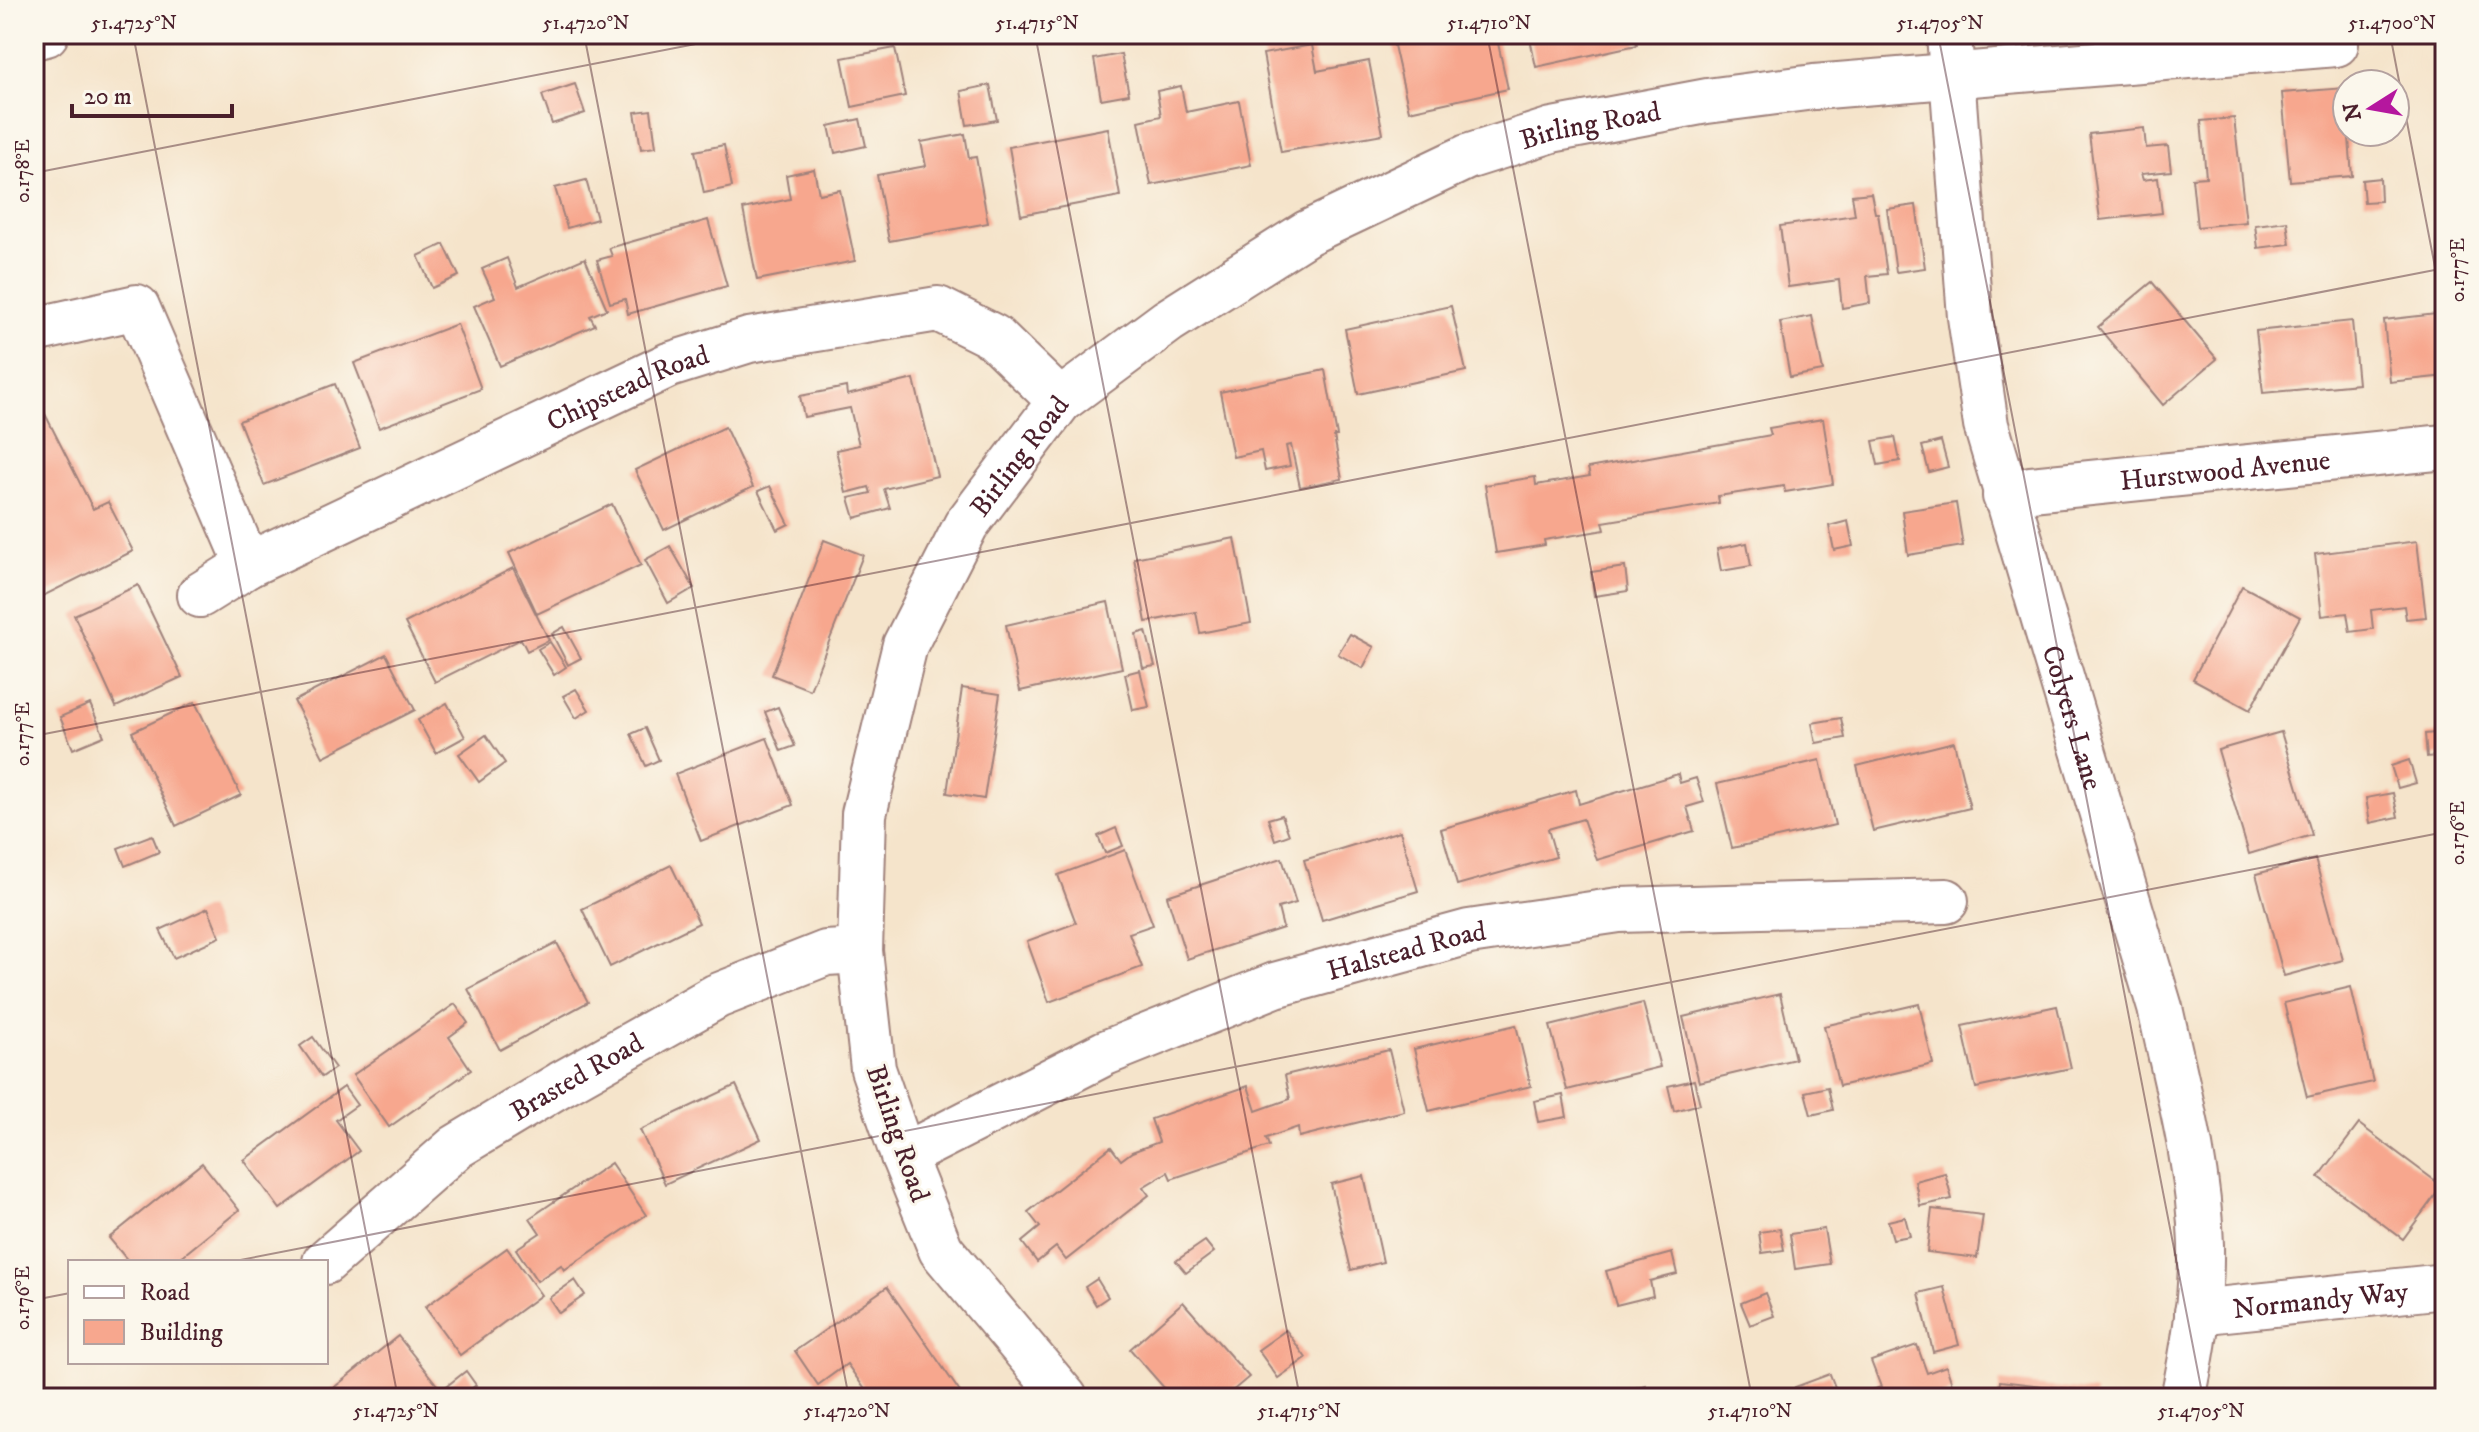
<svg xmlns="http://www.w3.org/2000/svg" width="2479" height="1432" font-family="'IM FELL DW Pica',serif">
<rect width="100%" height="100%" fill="#fbf7ec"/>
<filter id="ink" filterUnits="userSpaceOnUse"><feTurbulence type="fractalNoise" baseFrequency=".0125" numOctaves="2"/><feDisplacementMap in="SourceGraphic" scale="16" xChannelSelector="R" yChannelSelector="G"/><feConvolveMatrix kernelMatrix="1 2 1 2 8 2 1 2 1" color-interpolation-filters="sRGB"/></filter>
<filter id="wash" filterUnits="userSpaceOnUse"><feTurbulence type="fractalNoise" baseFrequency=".006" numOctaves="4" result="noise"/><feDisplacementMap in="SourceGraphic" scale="32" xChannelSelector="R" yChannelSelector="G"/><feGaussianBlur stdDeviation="1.8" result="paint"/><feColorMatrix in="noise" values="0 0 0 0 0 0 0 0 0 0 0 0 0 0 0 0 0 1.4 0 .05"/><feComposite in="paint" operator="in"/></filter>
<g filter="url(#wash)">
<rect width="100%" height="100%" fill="#f5e4cb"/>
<g id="blocks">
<!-- building -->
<g fill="#f7a78e">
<polygon points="1425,34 1496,34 1508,89 1409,111 1393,41"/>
<polygon points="1529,34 1635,34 1637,45 1536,67"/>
<polygon points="2090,34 2177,34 2178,46 2092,53"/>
<polygon points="1312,45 1317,71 1369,61 1383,134 1281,152 1263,54"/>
<polygon points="895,48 905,96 852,107 842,58"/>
<polygon points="1121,54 1129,94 1101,99 1094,59"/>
<polygon points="575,84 585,113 552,124 542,95"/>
<polygon points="990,85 997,120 967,125 961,91"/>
<polygon points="1181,86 1186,112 1239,101 1251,165 1151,185 1139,121 1161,116 1157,91"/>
<polygon points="2345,88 2352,176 2290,181 2282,93"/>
<polygon points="651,110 656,147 641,149 635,112"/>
<polygon points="2234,118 2246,222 2197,227 2192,178 2206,177 2201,121"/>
<polygon points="860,119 866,146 835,153 829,126"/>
<polygon points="1108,128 1120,196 1021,215 1009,147"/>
<polygon points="2144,128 2146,148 2168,146 2171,171 2141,174 2143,180 2158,178 2162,213 2100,220 2089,134"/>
<polygon points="965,134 969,158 976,157 988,223 889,241 877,175 926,166 921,142"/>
<polygon points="724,145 732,187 704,193 695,151"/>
<polygon points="814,169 819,194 840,190 855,261 757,280 743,209 790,199 786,175"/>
<polygon points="2380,178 2381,201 2364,202 2362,180"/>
<polygon points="586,180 597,219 567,228 555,188"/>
<polygon points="1871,193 1875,213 1878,213 1887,274 1867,276 1870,303 1842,308 1839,280 1788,287 1780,226 1855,215 1852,195"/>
<polygon points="1916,205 1925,268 1896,272 1887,209"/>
<polygon points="708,220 727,286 628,314 625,299 610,303 597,260 612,256 609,248"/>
<polygon points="2287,221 2290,244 2258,248 2255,225"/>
<polygon points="444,244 459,276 432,288 418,256"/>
<polygon points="507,258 518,287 585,258 607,309 590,316 595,325 500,366 474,306 495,297 482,269"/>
<polygon points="2152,282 2217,359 2163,405 2098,327"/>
<polygon points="1451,306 1466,371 1358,394 1345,329"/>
<polygon points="2445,313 2445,376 2390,382 2384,320"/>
<polygon points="1812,316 1823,371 1790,377 1780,322"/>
<polygon points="2352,321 2358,384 2263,393 2256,331"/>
<polygon points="457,324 481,389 379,428 354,363"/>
<polygon points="1325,370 1337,436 1334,436 1342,479 1300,487 1291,445 1286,446 1290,466 1265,471 1261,451 1233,457 1220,392"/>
<polygon points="914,379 937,476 884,489 890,508 855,518 849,498 871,493 869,487 846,493 836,450 859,445 850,408 804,417 800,396 846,387 847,395"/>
<polygon points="335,384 360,448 264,485 239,421"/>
<polygon points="43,410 93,509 108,502 133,551 35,600 34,414"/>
<polygon points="1823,419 1833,484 1785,492 1784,486 1718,496 1719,503 1603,522 1605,530 1544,540 1545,545 1496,553 1485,485 1535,477 1536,485 1590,476 1588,468 1771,435 1769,428"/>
<polygon points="725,427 753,487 664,530 635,470"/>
<polygon points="1895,437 1900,461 1878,465 1873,441"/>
<polygon points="1941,441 1948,467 1929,472 1922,446"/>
<polygon points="770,486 789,524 777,530 758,491"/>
<polygon points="1956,503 1963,546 1908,555 1902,511"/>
<polygon points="612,504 641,565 537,614 509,553"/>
<polygon points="1848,521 1853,546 1834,550 1829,526"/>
<polygon points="1235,538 1251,623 1200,633 1196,612 1146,622 1134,558"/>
<polygon points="824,540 863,555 810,690 772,675"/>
<polygon points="2417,541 2426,617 2406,619 2404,606 2371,610 2373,629 2350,632 2347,613 2322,616 2315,554"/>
<polygon points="1747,543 1751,566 1721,571 1717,549"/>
<polygon points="670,546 694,588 668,603 645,560"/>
<polygon points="1625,567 1628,591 1594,596 1591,572"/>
<polygon points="513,568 549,640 527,651 521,639 435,682 405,623"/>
<polygon points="138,585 182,677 116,707 74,615"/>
<polygon points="2242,586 2300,617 2250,710 2193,679"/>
<polygon points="1108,602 1122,668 1020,691 1006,625"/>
<polygon points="564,627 581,658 568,665 552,634"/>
<polygon points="1146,631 1155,666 1143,668 1136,634"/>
<polygon points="1350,634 1374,647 1363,668 1338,654"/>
<polygon points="550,642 566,667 554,675 538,649"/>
<polygon points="386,654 415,710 323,757 294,701"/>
<polygon points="1140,670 1149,707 1133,710 1125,674"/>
<polygon points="962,688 1000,694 984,799 947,793"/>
<polygon points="576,689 589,710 576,718 563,696"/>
<polygon points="195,702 241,795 176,826 132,732"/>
<polygon points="447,703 465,737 436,753 418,720"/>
<polygon points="90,704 104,736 73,749 60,717"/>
<polygon points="778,707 795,746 781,751 765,712"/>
<polygon points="1841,718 1845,738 1816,743 1812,723"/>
<polygon points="645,728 659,760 646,766 631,734"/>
<polygon points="2281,732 2312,835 2249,854 2218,750"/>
<polygon points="2445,732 2445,755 2427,757 2425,734"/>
<polygon points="486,735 505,763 479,782 459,754"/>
<polygon points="767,738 793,805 701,841 675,774"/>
<polygon points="1954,742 1970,808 1873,831 1857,766"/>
<polygon points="1820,760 1835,825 1732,848 1717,784"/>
<polygon points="2409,760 2416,783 2398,788 2391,766"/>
<polygon points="1678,774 1680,783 1696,778 1704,802 1687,807 1694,831 1597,860 1583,819 1548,829 1556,857 1457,885 1441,829 1576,790 1579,804"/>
<polygon points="2393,793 2398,817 2370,823 2366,798"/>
<polygon points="1282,815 1289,835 1275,840 1268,819"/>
<polygon points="1116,828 1123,846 1105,853 1098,836"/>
<polygon points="1400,831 1418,891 1322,920 1304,860"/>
<polygon points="152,835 159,852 125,866 118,848"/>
<polygon points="1125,850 1153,925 1129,933 1142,967 1049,1002 1027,941 1076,923 1058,875"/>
<polygon points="1282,858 1296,903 1278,908 1283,928 1187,959 1167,896"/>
<polygon points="2315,859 2343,960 2284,976 2256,874"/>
<polygon points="671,865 699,923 610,967 582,909"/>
<polygon points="208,908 220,937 174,958 160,930"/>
<polygon points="557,943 588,1002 500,1050 468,989"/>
<polygon points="2351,987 2373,1082 2307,1097 2284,1003"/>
<polygon points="1780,994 1795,1059 1699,1082 1683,1017"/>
<polygon points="1643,1003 1660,1067 1567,1090 1550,1026"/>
<polygon points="455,1004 468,1023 449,1037 471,1070 389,1127 353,1075"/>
<polygon points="1919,1004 1933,1064 1839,1086 1824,1026"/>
<polygon points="2057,1006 2071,1068 1976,1088 1962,1026"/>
<polygon points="1516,1025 1531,1086 1429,1111 1414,1049"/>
<polygon points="313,1037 335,1068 322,1077 300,1046"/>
<polygon points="1389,1050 1404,1111 1299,1137 1298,1127 1266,1138 1269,1146 1171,1179 1168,1172 1143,1187 1149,1195 1066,1260 1056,1247 1037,1262 1022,1242 1040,1227 1028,1212 1111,1147 1121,1160 1132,1152 1159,1142 1151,1119 1248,1086 1256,1111 1290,1099 1285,1075"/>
<polygon points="1694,1080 1700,1104 1674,1111 1668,1086"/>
<polygon points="736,1085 761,1139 665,1184 640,1130"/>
<polygon points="344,1087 357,1105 336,1120 359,1151 280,1209 244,1160"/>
<polygon points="1828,1087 1833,1110 1811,1115 1805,1092"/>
<polygon points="1563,1095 1567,1117 1538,1122 1534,1101"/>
<polygon points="2359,1124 2442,1186 2403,1239 2319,1177"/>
<polygon points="202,1163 239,1210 175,1262 129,1262 109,1238"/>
<polygon points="611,1163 646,1215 564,1270 561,1265 537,1281 516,1249 540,1233 530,1218"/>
<polygon points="1945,1173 1952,1199 1920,1206 1915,1181"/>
<polygon points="1364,1176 1383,1262 1351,1270 1331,1184"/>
<polygon points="1932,1209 1983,1215 1977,1258 1927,1252"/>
<polygon points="1905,1217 1910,1236 1893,1239 1888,1221"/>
<polygon points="1780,1229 1784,1250 1762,1253 1759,1232"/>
<polygon points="1824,1229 1830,1264 1795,1269 1790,1234"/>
<polygon points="1205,1241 1214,1252 1186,1273 1176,1261"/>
<polygon points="507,1248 541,1295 460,1355 425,1307"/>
<polygon points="1672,1253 1677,1274 1650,1281 1653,1296 1616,1305 1606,1271"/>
<polygon points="1097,1279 1108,1297 1096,1305 1085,1287"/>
<polygon points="575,1280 585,1295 559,1313 549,1298"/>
<polygon points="887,1287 964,1398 871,1398 847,1364 818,1385 795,1351"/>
<polygon points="1944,1287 1959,1345 1933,1352 1919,1293"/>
<polygon points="1765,1293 1774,1316 1750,1325 1741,1303"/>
<polygon points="1183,1302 1249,1377 1224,1398 1173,1398 1130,1349"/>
<polygon points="1286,1330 1306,1358 1278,1378 1258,1350"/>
<polygon points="398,1336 437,1385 420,1398 321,1398"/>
<polygon points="1917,1345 1927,1373 1946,1366 1954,1390 1937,1398 1850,1398 1881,1387 1871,1361"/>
<polygon points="466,1371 476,1385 460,1398 450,1398 443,1389"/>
<polygon points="1830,1374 1839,1398 1799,1398 1795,1387"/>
<polygon points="2000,1381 2095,1392 2094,1398 1998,1398"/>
<polygon points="1645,1385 1649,1398 1621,1398 1619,1393"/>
</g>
</g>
</g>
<g filter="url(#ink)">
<use href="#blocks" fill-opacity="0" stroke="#a0827b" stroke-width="2"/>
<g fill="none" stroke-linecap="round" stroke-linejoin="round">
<defs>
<g id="minor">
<path id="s1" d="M 1949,34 L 1970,317 L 1986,425 L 2160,1008 C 2177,1086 2199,1165 2201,1245 C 2202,1296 2194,1348 2183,1398"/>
<polyline points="34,37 46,34"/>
<polyline points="34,330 137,307 248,565"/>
<path id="s2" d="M 2005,496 L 2031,489 L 2445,447"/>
<path id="s3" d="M 200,595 L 248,565 L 669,365 L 749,340 L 938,309 L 994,337 L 1060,401"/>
<path id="s4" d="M 903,1156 L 1105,1053 L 1275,985 L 1469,932 L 1619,910 L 1946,901"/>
<path id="s5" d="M 325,1262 L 456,1147 L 561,1084 L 717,996 L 826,953 L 860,951"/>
<path id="s6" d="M 2197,1312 L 2445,1286"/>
<path id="s7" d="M 1065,1398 L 941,1250 L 903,1156 L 873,1069 L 860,951 L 864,814 L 905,645 L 966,525 L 1060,401 L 1168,321 L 1307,233 L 1467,157 L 1552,130 L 1707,101 L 1814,87 L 2336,44"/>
</g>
</defs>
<!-- minor casing -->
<use href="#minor" stroke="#a0827b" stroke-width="48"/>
<!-- minor -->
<use href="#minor" stroke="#fff" stroke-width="44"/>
</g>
</g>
<!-- ticks -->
<path fill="none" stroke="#4a1f2b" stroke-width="2" stroke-opacity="0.45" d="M 133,34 L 398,1398M 584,34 L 849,1398M 1035,34 L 1300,1398M 1487,34 L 1752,1398M 1938,34 L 2203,1398M 2390,34 L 2445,319M 34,173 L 747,34M 34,736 L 2445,268M 230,1262 L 2445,832M 34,1300 L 70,1293M 2432,1398 L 2445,1395"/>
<g text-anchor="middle" stroke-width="6" stroke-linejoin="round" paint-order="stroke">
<!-- street labels -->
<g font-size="28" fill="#4a1f2b" stroke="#fbf7ec">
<text dy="10" stroke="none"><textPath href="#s7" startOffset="1710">Birling Road</textPath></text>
<text dy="10" stroke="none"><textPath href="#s3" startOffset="476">Chipstead Road</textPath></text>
<text dy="10" stroke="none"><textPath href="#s7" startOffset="1038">Birling Road</textPath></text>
<text dy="10" stroke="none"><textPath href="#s2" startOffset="222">Hurstwood Avenue</textPath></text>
<text dy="10" stroke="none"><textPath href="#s1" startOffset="698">Colyers Lane</textPath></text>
<text dy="10" stroke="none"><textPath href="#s4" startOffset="546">Halstead Road</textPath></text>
<text dy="10" stroke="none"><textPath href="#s5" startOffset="314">Brasted Road</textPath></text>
<text transform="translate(899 1133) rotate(71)" y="10">Birling Road</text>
<text dy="10" stroke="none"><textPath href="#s6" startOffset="124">Normandy Way</textPath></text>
</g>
</g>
<!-- margin -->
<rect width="2479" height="1432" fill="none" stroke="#fbf7ec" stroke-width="88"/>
<!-- legend -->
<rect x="68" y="1260" width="260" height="104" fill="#fbf7ec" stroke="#b4a19f" stroke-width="2"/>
<rect x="84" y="1286" width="40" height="12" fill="#ffffff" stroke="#b4a19f" stroke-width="2"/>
<text x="140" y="1300" font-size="24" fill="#4a1f2b">Road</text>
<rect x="84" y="1320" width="40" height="24" fill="#f7a78e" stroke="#b4a19f" stroke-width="2"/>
<text x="140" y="1340" font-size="24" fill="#4a1f2b">Building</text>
<!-- north arrow -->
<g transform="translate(2371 108) rotate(259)"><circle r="38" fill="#fbf7ec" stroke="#b4a19f" stroke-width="2"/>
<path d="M0-6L14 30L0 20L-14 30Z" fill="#b5179e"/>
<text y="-12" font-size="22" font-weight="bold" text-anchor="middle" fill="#4a1f2b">N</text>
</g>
<!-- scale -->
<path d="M72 104v12h160v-12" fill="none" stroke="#4a1f2b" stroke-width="4"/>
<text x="84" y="104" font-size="24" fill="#4a1f2b" stroke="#fbf7ec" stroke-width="6" paint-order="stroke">20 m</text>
<rect x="44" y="44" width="2391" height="1344" fill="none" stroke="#4a1f2b" stroke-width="3"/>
<g font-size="20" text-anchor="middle" fill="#4a1f2b">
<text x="134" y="29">51.4725°N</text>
<text x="586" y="29">51.4720°N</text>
<text x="1037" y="29">51.4715°N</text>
<text x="1489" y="29">51.4710°N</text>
<text x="1940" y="29">51.4705°N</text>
<text x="2392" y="29">51.4700°N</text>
<text transform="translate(22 171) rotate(-90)" y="7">0.178°E</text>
<text transform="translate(2457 270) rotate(-90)" y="7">0.177°E</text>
<text transform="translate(22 734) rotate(-90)" y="7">0.177°E</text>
<text transform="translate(2457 833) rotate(-90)" y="7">0.176°E</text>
<text transform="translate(22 1298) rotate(-90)" y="7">0.176°E</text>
<text x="396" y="1417">51.4725°N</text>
<text x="847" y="1417">51.4720°N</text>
<text x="1299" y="1417">51.4715°N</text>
<text x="1750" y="1417">51.4710°N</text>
<text x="2201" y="1417">51.4705°N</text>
</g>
</svg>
